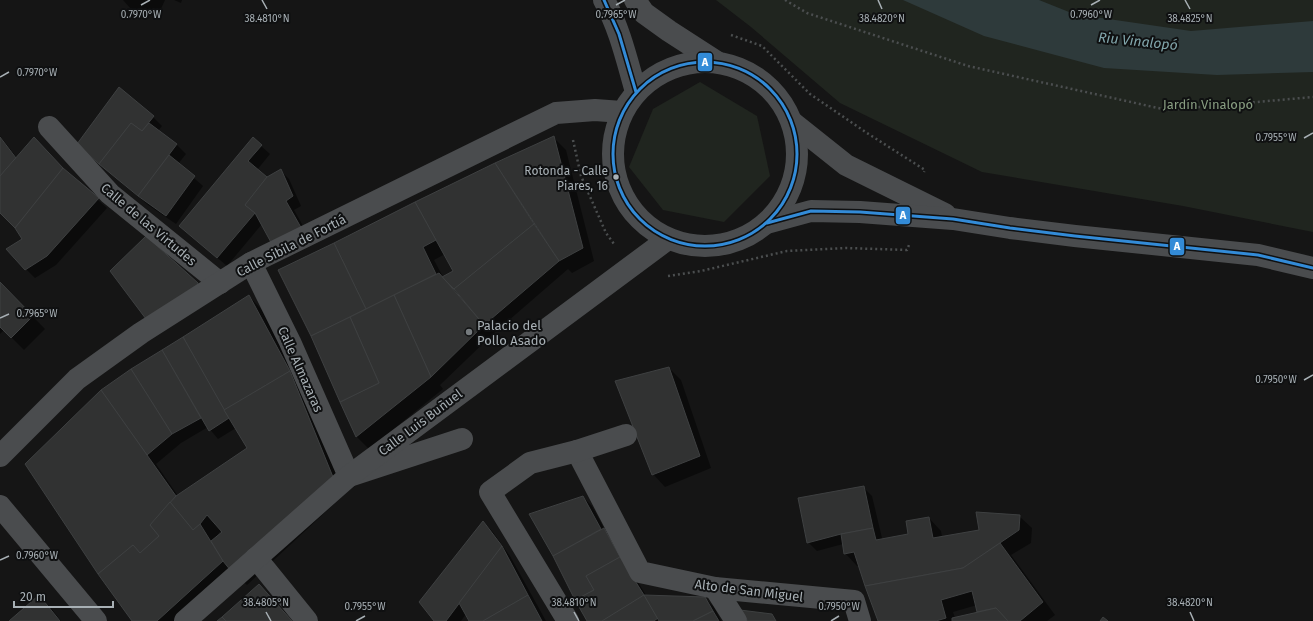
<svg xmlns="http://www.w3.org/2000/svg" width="1313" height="621" font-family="'Fira Sans',sans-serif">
<rect width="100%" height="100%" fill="#151515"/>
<!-- green -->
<g fill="#20251f">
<polygon points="716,0 1313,0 1313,232 1183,206 982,172 840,103 751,27"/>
<polygon points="700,82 757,116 770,176 724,222 663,210 629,167 653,109"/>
</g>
<!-- water -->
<polygon fill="#2e3a3b" points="903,0 1039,0 1074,14 1191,31 1313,21 1313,72 1217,75 1104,68 984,36"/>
<!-- shadow -->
<g fill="#0007" fill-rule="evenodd">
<polygon points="123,0 165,0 160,11 152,15 142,16 131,9"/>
<polygon points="174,0 182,0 181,3"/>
<polygon points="153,117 162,126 158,131 177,145 186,154 178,164 203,186 176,224 148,205 87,153"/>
<polygon points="0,136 17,158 65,171 107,208 56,265 35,278 26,269 23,239 16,228 0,212"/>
<path d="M 554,138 L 566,150 L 594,261 L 572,273 L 568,269 L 493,334 L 440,385 L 443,389 L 369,449 L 357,437 L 312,336 L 280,270 L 496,164 ZM 445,254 L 454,272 L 443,277 L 434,260 Z"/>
<polygon points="261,146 270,154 257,170 267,178 280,170 289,179 301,206 294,210 311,240 262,224 227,266 180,226"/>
<polygon points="0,283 45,329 24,350 4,330 0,334"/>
<path d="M 249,296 L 261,309 L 305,387 L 347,492 L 247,585 L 235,574 L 183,621 L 133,621 L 27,464 L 101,390 L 131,369 L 184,338 ZM 208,427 L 218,439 L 236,428 L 248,448 L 178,496 L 156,464 L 181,443 ZM 221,530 L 223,532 L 218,536 L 217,536 Z"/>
<polygon points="669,368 681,380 711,468 665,487 653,474"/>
<path d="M 863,487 L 872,496 L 882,538 L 884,539 L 910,535 L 929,518 L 941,531 L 942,537 L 980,531 L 1019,516 L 1032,528 L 1031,543 L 1011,555 L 1055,615 L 1047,621 L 880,621 L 860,565 L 857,566 L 845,553 L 843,544 L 817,551 L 808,542 ZM 977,605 L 979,613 L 955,618 L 953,612 Z"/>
<polygon points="583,497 592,506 605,530 612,538 629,567 647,597 705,598 714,607 721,621 589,621 531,515"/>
<polygon points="483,522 492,531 510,556 546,621 470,621 466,614 461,621 435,621"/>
<polygon points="39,596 51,608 61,621 11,621"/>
</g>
<!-- building -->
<g fill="#313232" stroke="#3e4041">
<polygon points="119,87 154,116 142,131 131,123 99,164 77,144"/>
<polygon points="131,123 142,131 149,123 177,144 138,196 99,164"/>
<polygon points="554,136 583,248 559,261 495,163"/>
<polygon points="0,137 16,158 0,176"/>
<polygon points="34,137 63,168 15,228 0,213 0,176"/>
<polygon points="253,137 262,145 248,161 267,177 245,205 255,213 217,258 179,226"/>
<polygon points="169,155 195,176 166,216 138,196"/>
<polygon points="495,163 534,224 454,289 442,277 453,271 415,202"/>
<polygon points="63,168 99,198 47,256 25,270 6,249 22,239 15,228"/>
<polygon points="281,169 293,196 286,201 303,231 273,246 255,213 245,205 267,177"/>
<polygon points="415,202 436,240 423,247 436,274 366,309 334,243"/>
<polygon points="534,224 559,261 484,325 454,289"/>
<polygon points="146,236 198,283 197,289 149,323 110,271"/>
<polygon points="334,243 366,309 311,336 278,270"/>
<polygon points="439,273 484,325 431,377 394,295"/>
<polygon points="0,282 33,316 11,338 0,327"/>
<polygon points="249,295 290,371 224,410 183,337"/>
<polygon points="394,295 431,377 356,437 340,402 379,383 350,317"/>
<polygon points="350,317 379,383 340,402 311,336"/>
<polygon points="183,337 229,418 209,431 162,350"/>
<polygon points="162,350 201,418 172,434 131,369"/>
<polygon points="669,367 700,456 652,475 615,381"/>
<polygon points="131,369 172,434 147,455 101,390"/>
<polygon points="290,371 333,477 231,571 223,561 211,541 222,532 207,515 200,524 193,530 170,502 176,496 247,448 224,410"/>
<polygon points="101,390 176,496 150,525 159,536 140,553 133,545 98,574 25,464"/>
<polygon points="864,486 873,528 841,534 807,543 798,498"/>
<polygon points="583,496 601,529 553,556 529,514"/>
<polygon points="170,502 193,530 200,524 223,561 157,621 132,621 98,574 133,545 140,553 159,536 150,525"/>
<polygon points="976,512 1020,515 1019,530 963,568 865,586 854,552 844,554 841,534 873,528 876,540 908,534 906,521 929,517 933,538 979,530"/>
<polygon points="483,521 502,546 446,621 434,621 419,602"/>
<polygon points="604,528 620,557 586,576 594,590 575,600 553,556"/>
<polygon points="1000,543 1043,602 1020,621 1008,621 996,608 977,612 972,591 941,600 946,618 936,621 878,621 865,586 963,568"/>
<polygon points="502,546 528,595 483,621 469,621 459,603"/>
<polygon points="620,557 644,595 602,621 587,621 575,600 594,590 586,576"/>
<polygon points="259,584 292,621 226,621 222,617"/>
<polygon points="39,595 60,621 9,621"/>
<polygon points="528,595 542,621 483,621"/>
<polygon points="644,595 658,618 654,621 602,621"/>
<polygon points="644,595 705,597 713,611 693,621 659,621"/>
<polygon points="996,608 1008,621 952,621 952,618"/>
<polygon points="740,610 772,614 776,621 748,621"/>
<polygon points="713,611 719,621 693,621"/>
<polygon points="222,617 226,621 217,621"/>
<polygon points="1103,617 1108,621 1100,621"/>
</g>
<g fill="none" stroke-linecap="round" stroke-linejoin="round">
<!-- path -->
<g stroke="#4b4e4f" stroke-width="2.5" stroke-dasharray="2 3" stroke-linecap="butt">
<polyline points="785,0 807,13 968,66 1167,110 1313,97"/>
<polyline points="731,35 762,46 810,94 867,133 925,170 924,172"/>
<polyline points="573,140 581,176 606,233 614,244"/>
<polyline points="668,276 701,271 787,251 846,248 907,250 909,245"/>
</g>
<!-- minor -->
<g stroke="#4a4c4e" stroke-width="22">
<path d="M 604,0 C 620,29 627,61 636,92"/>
<polyline points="635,0 644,13 669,31 717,62"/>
<circle cx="705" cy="154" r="92"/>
<polyline points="792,122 846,165 945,214"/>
<polyline points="49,127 110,194 220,283"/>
<polyline points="767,223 811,211 860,212 953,219 1010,228 1075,236 1258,255 1313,268"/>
<polyline points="251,263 290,342 349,476 462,439"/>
<polyline points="577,451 640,572 715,588 854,601 860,621"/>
<polyline points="0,456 77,379 141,333 251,263 556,113 595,110 622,112"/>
<polyline points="0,506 96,621"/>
<polyline points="256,558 307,621"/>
<polyline points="715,588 736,621"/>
<polyline points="185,621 349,476 668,239"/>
<polyline points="568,621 490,492 530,463 577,451 626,435"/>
</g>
<defs>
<g id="bus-1">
<polyline points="604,0 619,34 636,92"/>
<circle cx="705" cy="154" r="92"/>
<polyline points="767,223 811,211 860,212 953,219 1010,228 1075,236 1258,255 1313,268"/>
</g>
</defs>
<!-- bus-1 casing -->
<use href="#bus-1" stroke="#0f1011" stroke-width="6"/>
<!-- bus-1 -->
<use href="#bus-1" stroke="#338bd7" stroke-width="3"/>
</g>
<!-- ticks -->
<path fill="none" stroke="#a8b0b5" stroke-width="1.5" d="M 262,0 L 267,9M 878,0 L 882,9M 1185,0 L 1190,9M 141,5 L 150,0M 616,5 L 625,0M 1091,5 L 1100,0M 0,77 L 9,72M 1304,138 L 1313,133M 0,318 L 9,314M 1304,380 L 1313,375M 0,560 L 9,556M 266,612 L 271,621M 574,612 L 579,621M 1190,612 L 1194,621M 356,621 L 365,616M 831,621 L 839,616"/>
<!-- markers -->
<circle fill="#a8b0b5" stroke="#0f1011" stroke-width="1.5" cx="616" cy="177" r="3.5"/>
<circle fill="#757a7d" stroke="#0f1011" stroke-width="1.5" cx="469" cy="332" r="4"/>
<g text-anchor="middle" stroke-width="4" stroke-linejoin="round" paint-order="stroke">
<!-- bus labels -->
<g font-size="12" fill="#a8b0b5" stroke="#0f1011" text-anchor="end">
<text x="608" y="175">Rotonda - Calle<tspan x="608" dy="15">Piares, 16</tspan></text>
</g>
<!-- park labels -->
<g font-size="13" fill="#889d81" stroke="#0f1011">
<text x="1208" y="109">Jardín Vinalopó</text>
</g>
<!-- street labels -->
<g font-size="13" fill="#a8b0b5" stroke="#0f1011">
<text transform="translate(149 224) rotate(40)" y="5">Calle de las Virtudes</text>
<text transform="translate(291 245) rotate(-27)" y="5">Calle Sibila de Fortiá</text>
<text transform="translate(301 369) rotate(66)" y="5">Calle Almazaras</text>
<text transform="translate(420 422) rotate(-37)" y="5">Calle Luis Buñuel</text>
<text transform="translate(749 590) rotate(7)" y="5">Alto de San Miguel</text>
</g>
<!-- poi labels -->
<g font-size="13" fill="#a8b0b5" stroke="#0f1011" text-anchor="start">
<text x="477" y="330">Palacio del<tspan x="477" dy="15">Pollo Asado</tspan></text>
</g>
<!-- water labels -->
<g font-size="14" font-style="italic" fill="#82a6ac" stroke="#0f1011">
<text transform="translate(1138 41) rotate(6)" y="5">Riu Vinalopó</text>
</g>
</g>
<g font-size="10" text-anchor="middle" fill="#a8b0b5" stroke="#0f1011" stroke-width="4" stroke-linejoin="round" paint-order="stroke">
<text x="141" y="18">0.7970°W</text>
<text x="616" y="18">0.7965°W</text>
<text x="1091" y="18">0.7960°W</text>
<text x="267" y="22">38.4810°N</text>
<text x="882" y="22">38.4820°N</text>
<text x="1190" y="22">38.4825°N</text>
<text x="37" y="76">0.7970°W</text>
<text x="1276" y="141">0.7955°W</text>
<text x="37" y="317">0.7965°W</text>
<text x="1276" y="383">0.7950°W</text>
<text x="37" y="559">0.7960°W</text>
<text x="266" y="606">38.4805°N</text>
<text x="574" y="606">38.4810°N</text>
<text x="1190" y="606">38.4820°N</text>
<text x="365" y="610">0.7955°W</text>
<text x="839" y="610">0.7950°W</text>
</g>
<g stroke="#0f1011" stroke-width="1.5">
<rect x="697" y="52" width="16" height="20" rx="4" fill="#338bd7"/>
<rect x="895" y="206" width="16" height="19" rx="4" fill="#338bd7"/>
<rect x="1169" y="237" width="16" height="19" rx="4" fill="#338bd7"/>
</g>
<g font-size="11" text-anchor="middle" font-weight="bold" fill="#fff">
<text x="705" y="66">A</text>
<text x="903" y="219">A</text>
<text x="1177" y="250">A</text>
</g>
<!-- scale -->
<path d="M14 601v6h99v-6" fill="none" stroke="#a8b0b5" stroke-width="2"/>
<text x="20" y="601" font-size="12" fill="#a8b0b5" stroke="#0f1011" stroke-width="3" paint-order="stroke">20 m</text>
</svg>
